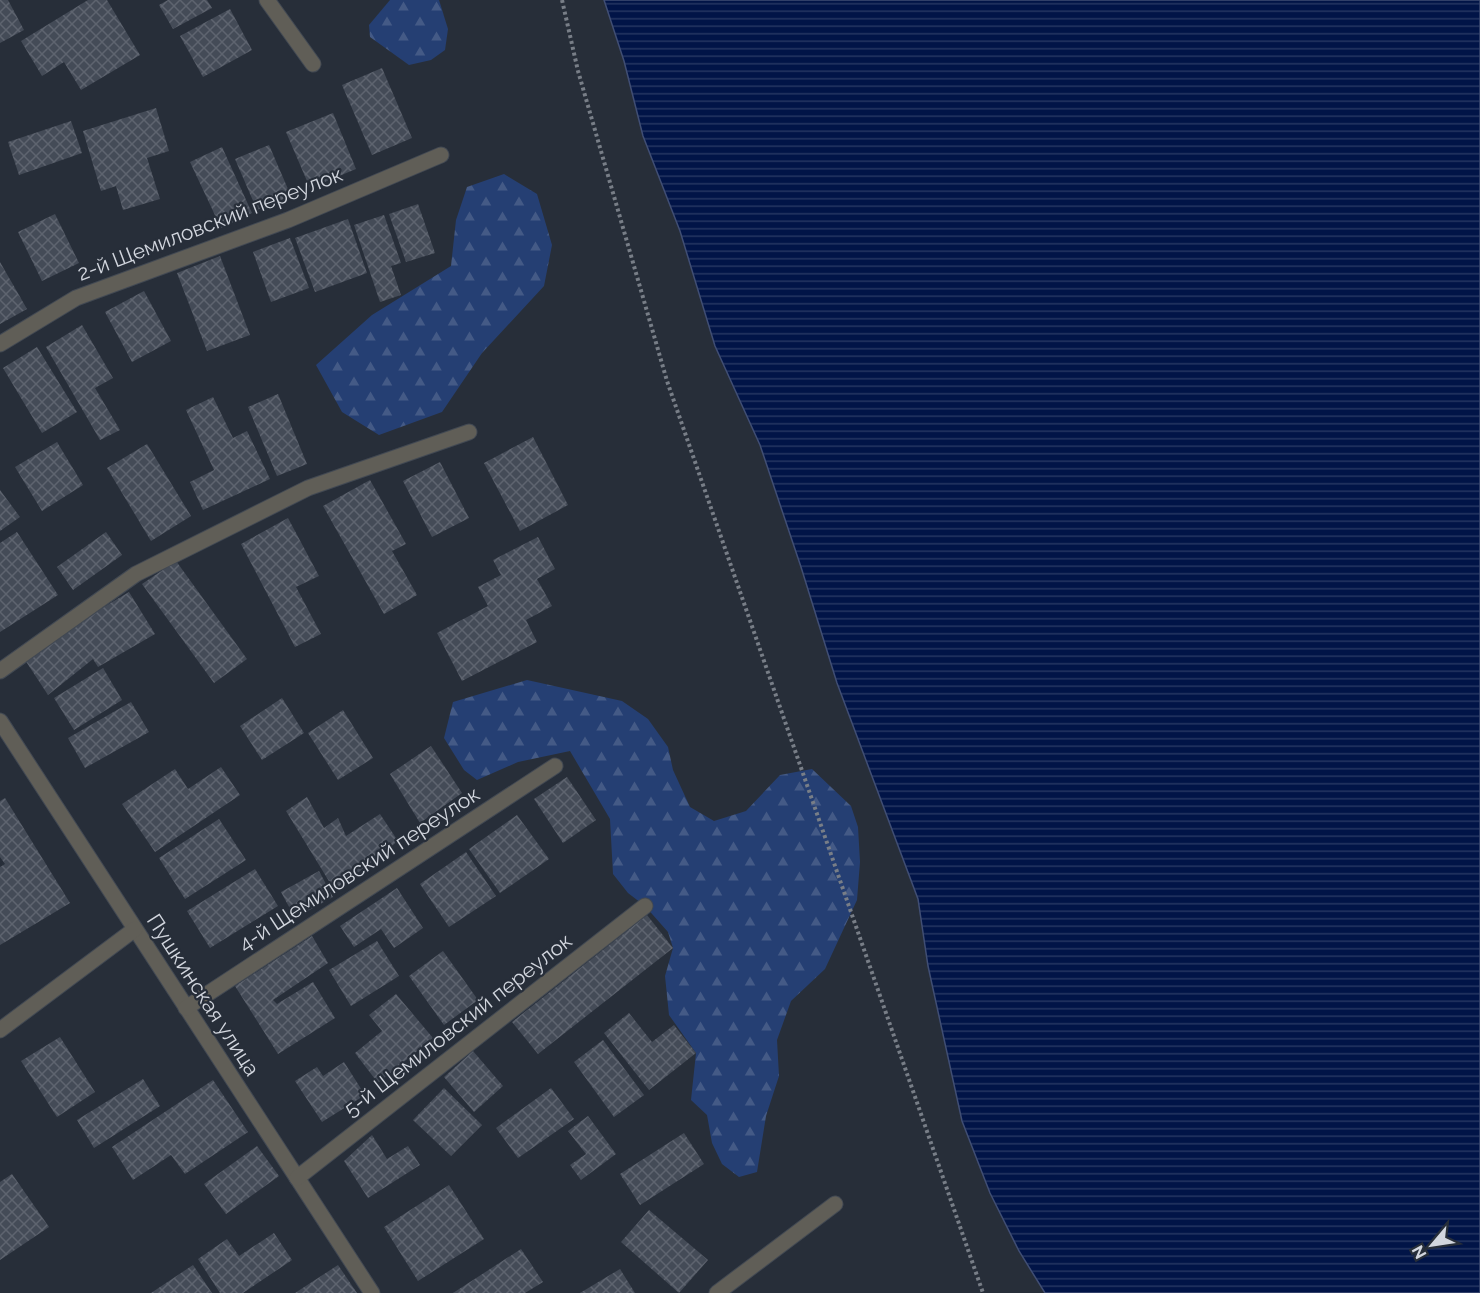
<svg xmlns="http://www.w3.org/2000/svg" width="1480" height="1293" font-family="Raleway,sans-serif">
<defs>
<pattern id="forest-firs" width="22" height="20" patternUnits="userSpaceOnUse" patternTransform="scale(1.5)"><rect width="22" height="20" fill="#253f73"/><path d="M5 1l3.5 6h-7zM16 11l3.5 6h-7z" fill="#445a86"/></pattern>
<pattern id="water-rules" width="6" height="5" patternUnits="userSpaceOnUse" patternTransform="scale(1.5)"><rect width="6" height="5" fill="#011447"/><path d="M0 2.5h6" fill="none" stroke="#253561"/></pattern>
<pattern id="building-cross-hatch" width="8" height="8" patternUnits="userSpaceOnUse" patternTransform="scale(1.5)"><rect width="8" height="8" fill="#444b57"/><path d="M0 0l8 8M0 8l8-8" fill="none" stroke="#5e646f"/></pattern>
</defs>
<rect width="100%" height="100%" fill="#272e39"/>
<!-- forest -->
<g fill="url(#forest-firs)">
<polygon points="390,0 439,0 448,29 445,50 431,60 409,65 370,37 369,25"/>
<polygon points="504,174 537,194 552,245 544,286 482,353 442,412 379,435 342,412 316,365 372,315 451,266 456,220 467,187"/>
<polygon points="527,680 622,701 648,719 668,747 673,770 690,807 714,821 746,811 780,775 812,769 851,806 858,827 860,862 857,900 825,969 791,1001 777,1040 779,1076 766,1116 757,1172 739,1177 722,1164 712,1143 707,1115 691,1100 696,1053 669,1015 665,976 673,948 668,932 645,906 628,893 613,874 610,819 570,751 518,762 477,780 464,770 444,738 453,702"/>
</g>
<!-- water -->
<polygon fill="url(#water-rules)" stroke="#404e74" stroke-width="1.5" points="604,0 1480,0 1480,1293 1045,1293 1019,1251 990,1193 962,1121 928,966 918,899 837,683 801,567 760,445 715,346 680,231 643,136 624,61"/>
<!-- building -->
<g fill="url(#building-cross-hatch)">
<polygon points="0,0 8,0 24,30 0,43"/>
<polygon points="88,0 107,0 140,55 81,90 64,62 42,76 21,41"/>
<polygon points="168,0 207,0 212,8 173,29 159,5"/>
<polygon points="230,9 252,50 203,77 180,36"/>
<polygon points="382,68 412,138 372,155 342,85"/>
<polygon points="156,108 169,151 147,158 160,199 123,210 116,186 101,191 83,131"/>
<polygon points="333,113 356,169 310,188 286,132"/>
<polygon points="71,121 82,153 19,175 8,142"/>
<polygon points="269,145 291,196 257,210 235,159"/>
<polygon points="222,147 252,213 221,228 190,162"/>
<polygon points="418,204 435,253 406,262 389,214"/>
<polygon points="55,214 79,263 42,281 18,232"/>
<polygon points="384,215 401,263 391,266 401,295 380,302 354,225"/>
<polygon points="348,219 367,273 315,292 295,238"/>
<polygon points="290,238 309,288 271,302 253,252"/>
<polygon points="220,256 250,335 207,351 177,273"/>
<polygon points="0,262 27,309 0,324"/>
<polygon points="144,291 171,341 132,362 105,312"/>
<polygon points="82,325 113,378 95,388 120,430 100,440 46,347"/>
<polygon points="37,347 77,412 42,433 3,368"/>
<polygon points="278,394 307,464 277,476 248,407"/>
<polygon points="213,397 233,438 247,431 270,479 203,510 190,482 214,470 186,410"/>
<polygon points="533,437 568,505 520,531 484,463"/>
<polygon points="57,442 83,485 42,511 15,467"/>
<polygon points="147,444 191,516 151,541 107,468"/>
<polygon points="440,462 469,518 432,537 403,481"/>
<polygon points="370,480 406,544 392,551 417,595 384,614 323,506"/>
<polygon points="0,490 20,517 0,531"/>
<polygon points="288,518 319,576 296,587 321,634 295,647 241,544"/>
<polygon points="17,532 58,595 0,632 0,543"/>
<polygon points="106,532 122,555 73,590 57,567"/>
<polygon points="538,537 555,569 537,579 552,606 526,620 537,642 462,681 437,633 488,606 478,587 501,575 493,560"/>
<polygon points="176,561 247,659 214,683 142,584"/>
<polygon points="129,592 155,634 98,667 93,659 48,695 25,660 72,626"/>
<polygon points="103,668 122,700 74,730 54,698"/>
<polygon points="282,698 304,733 262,760 240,726"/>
<polygon points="131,702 149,732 85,768 68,738"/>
<polygon points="343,710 373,758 338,780 308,733"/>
<polygon points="431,746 462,793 420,823 390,774"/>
<polygon points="221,767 240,795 155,852 122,804 175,769 188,789"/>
<polygon points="567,777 596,820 563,843 534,799"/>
<polygon points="307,797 324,828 338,818 346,836 380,814 398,841 335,891 286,811"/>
<polygon points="5,798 70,903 0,945 0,867 5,864 0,857 0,801"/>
<polygon points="517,815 549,859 500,893 469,849"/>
<polygon points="219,819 246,860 185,899 159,858"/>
<polygon points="466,852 496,896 449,927 420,884"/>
<polygon points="255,869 278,906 210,948 187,911"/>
<polygon points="319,871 333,897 295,918 281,892"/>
<polygon points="397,888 423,928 394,948 381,929 354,947 340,926"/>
<polygon points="647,915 673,948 538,1054 512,1022"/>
<polygon points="312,936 328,963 273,1000 277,1004 313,982 335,1018 278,1054 235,986"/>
<polygon points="377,941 399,976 351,1006 329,970"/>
<polygon points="443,951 478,1000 444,1025 409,976"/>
<polygon points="396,994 433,1038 378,1083 355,1053 382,1031 369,1015"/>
<polygon points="629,1013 652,1042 674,1025 696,1053 649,1090 604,1033"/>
<polygon points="60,1037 95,1092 57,1117 21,1061"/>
<polygon points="603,1040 644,1095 614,1117 574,1062"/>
<polygon points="473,1051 503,1086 474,1112 444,1077"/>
<polygon points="344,1062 365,1095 322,1122 295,1081 317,1067 323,1076"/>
<polygon points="143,1079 160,1106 94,1148 77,1120"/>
<polygon points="213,1080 248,1132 185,1174 171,1155 133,1180 112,1147"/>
<polygon points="444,1088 482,1125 451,1156 413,1120"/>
<polygon points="551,1088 574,1119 518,1158 496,1128"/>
<polygon points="588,1116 616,1154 581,1180 570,1165 586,1154 568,1131"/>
<polygon points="684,1133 704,1164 640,1205 620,1174"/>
<polygon points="372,1135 387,1159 408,1146 420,1165 368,1198 344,1161"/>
<polygon points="257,1146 279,1176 226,1214 204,1184"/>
<polygon points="12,1174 49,1227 0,1260 0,1182"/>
<polygon points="449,1185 484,1239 418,1281 384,1227"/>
<polygon points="649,1210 708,1260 679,1293 621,1242"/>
<polygon points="274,1233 292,1260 243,1293 220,1293 198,1259 227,1239 239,1256"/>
<polygon points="521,1249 543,1282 525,1293 453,1293"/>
<polygon points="193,1265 212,1293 151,1293"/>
<polygon points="338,1265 357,1293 295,1293"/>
<polygon points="620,1269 635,1293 580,1293"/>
</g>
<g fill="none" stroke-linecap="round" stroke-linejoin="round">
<defs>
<g id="street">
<polyline points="267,0 313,64"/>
<polyline points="0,344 76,298 288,220 441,155"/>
<polyline points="0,671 136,574 308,488 469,432"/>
<polyline points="0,721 372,1293"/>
<polyline points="186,1008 555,766"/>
<polyline points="0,1030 135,929"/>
<polyline points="297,1178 645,906"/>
<polyline points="717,1293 835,1204"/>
</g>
</defs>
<!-- street casing -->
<use href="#street" stroke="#424953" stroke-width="17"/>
<!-- path -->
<polyline stroke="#787e87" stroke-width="4" stroke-dasharray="3 3" stroke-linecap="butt" points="562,0 578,71 667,381 983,1293"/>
<!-- street -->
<use href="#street" stroke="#605e57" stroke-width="15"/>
</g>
<g text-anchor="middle" stroke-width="4.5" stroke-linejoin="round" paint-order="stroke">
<!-- street labels -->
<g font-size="21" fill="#d2d6de" stroke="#272e39">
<text transform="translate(210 224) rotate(-21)" y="7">2-й Щемиловский переулок</text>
<text transform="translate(359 869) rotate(-33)" y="7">4-й Щемиловский переулок</text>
<text transform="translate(203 995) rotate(57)" y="7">Пушкинская улица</text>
<text transform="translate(458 1025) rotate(-38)" y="7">5-й Щемиловский переулок</text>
</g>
</g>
<!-- north arrow -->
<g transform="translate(1432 1245) rotate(241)" stroke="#272e39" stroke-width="4.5" paint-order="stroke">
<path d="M0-4.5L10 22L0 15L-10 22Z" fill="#d2d6de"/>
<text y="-9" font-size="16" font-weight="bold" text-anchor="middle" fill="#d2d6de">N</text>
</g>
</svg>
